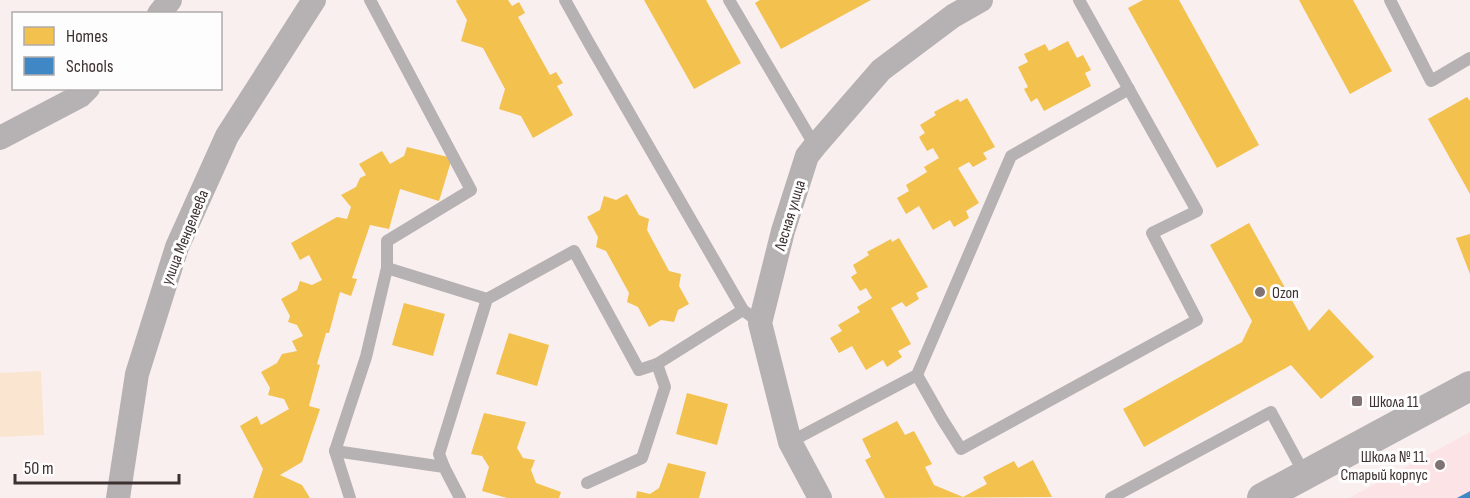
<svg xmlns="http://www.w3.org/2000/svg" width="1470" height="498" font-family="'Sofia Sans Condensed',sans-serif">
<rect width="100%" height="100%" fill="#faefef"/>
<!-- built -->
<polygon fill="#fce4e6" points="1470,432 1470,498 1349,498"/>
<!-- green -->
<polygon fill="#fae5d1" points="41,371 44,435 0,437 0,373"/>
<!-- homes -->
<g fill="#f2c14e">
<polygon points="457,0 508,0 512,6 519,2 525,13 518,17 550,75 556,72 563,83 557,86 573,115 533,138 521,116 499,109 505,89 483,48 461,41 467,20 456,1"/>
<polygon points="644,0 706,0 741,63 694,89"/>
<polygon points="760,0 871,0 781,49 755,3"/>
<polygon points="1143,0 1179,0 1259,145 1217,168 1128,8"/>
<polygon points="1299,0 1353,0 1392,71 1350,94"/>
<polygon points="1068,41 1077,58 1083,55 1091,70 1085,73 1091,86 1044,111 1037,98 1031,102 1024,89 1028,87 1018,67 1028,62 1024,54 1045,44 1049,51"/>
<polygon points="1467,97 1470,101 1470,194 1428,119"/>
<polygon points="967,98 995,147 983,153 987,159 973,167 969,162 958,168 979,203 966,211 969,218 954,227 950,220 933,230 919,206 906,214 897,198 909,191 906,185 927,172 924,167 939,158 933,148 927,151 919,137 925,133 920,125 936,115 934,112 958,99 960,102"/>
<polygon points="407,147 452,158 439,201 400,189 389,229 370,225 352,278 357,279 351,296 340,292 329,333 326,333 317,364 320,365 309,406 320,409 302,462 280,475 302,485 310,498 253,498 263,469 240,426 257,416 261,425 289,409 284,399 268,395 270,388 261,372 277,363 282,354 297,351 292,341 303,336 297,325 288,322 290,316 281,299 297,290 300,281 312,285 322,280 309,255 300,260 291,243 337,217 347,219 351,207 341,195 356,187 360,178 366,175 359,164 382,151 390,164 404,156"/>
<polygon points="627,194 639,215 649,219 647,230 669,271 681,274 679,286 689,304 678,310 674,322 661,320 649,327 638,307 627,302 629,293 606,251 596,247 598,237 587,217 600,210 604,196 616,200"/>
<polygon points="1249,223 1309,331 1329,309 1374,357 1321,399 1291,365 1144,447 1123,409 1242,342 1252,321 1210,245"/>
<polygon points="1470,234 1470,274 1456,238"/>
<polygon points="899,238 928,287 916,293 919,299 906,307 902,302 891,308 911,344 898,351 902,357 887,367 883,360 866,370 852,346 839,353 830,338 842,331 838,325 860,312 857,307 872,298 866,288 860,291 851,277 857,273 853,265 869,255 867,252 891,239 892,242"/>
<polygon points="404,303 445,314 433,356 392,345"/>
<polygon points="509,333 549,345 537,386 496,374"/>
<polygon points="687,393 728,404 717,445 676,434"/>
<polygon points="484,413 526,422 517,448 523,458 535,460 531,470 536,483 561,492 559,498 507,498 482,491 489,467 482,456 471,454"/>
<polygon points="897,421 905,435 914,431 932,464 925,467 934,485 963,497 987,484 983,477 1014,461 1018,468 1033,460 1052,497 885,498 865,460 871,457 862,439"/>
<polygon points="668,463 706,472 699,498 636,498 637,491 650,494 659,488"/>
</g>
<!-- schools -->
<polygon fill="#3f88c5" points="1470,491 1470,498 1457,498"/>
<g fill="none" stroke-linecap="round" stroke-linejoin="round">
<!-- service -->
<g stroke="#b6b1b3" stroke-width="12">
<polyline points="565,0 589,43 743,310 760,323"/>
<polyline points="729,0 815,146"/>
<polyline points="1390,0 1431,81 1470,58"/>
<polyline points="387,268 487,299"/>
<polyline points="917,375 942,419 961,449 1197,320 1152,233 1197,211 1079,0"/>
<polyline points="790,442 917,375 1011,156 1129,89"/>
<polyline points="335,451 444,467 460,498"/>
<polyline points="444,467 439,454 487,299 574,251 639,370 657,364"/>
<polyline points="587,483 642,458 665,387 657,364 743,310"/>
<polyline points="350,498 335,451 366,357 387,268 387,241 471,190 370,0"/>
<polyline points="1111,498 1271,412 1305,475"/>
</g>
<!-- minor -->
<g stroke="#b6b1b3" stroke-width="24">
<polyline points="159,14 170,0"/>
<polyline points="0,138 80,96 88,88"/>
<polyline points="118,498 137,374 177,247 227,136 314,0"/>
<polyline points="820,498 790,442 760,323 783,231 807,156 815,146 881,70 953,16 981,0"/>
</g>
<!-- tertiary -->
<polyline stroke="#b6b1b3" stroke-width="30" points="1262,498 1470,386"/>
</g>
<!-- markers -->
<g fill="#7f7374" stroke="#fdfdfd" stroke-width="2">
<circle cx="1260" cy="292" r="6"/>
<rect x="1351" y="395" width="12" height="12" rx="3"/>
<circle cx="1440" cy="465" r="6"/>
</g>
<g text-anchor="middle" stroke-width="6" stroke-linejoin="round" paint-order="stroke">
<!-- street labels -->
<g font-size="16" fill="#3d3031" stroke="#fdfdfd">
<text transform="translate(789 215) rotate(-73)" y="6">Лесная улица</text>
<text transform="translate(184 237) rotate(-68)" y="6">улица Менделеева</text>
</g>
<!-- poi labels -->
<g font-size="16" fill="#3d3031" stroke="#fdfdfd" text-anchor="start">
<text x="1272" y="298">Ozon</text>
<text x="1369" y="407">Школа 11</text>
<text x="1428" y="462" text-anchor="end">Школа № 11.<tspan x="1428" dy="18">Старый корпус</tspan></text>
</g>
</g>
<!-- legend -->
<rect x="12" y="12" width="210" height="78" fill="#fdfdfd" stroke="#b0abab" stroke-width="1.5"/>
<rect x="24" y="27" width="30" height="18" fill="#f2c14e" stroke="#b0abab" stroke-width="1.5"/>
<text x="66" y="42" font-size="18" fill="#3d3031">Homes</text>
<rect x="24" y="57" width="30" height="18" fill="#3f88c5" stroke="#b0abab" stroke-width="1.5"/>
<text x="66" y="72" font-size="18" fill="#3d3031">Schools</text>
<!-- scale -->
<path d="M15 474v9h164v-9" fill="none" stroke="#3d3031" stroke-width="3"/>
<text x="24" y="474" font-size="18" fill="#3d3031" stroke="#fdfdfd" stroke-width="4.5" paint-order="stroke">50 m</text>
</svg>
